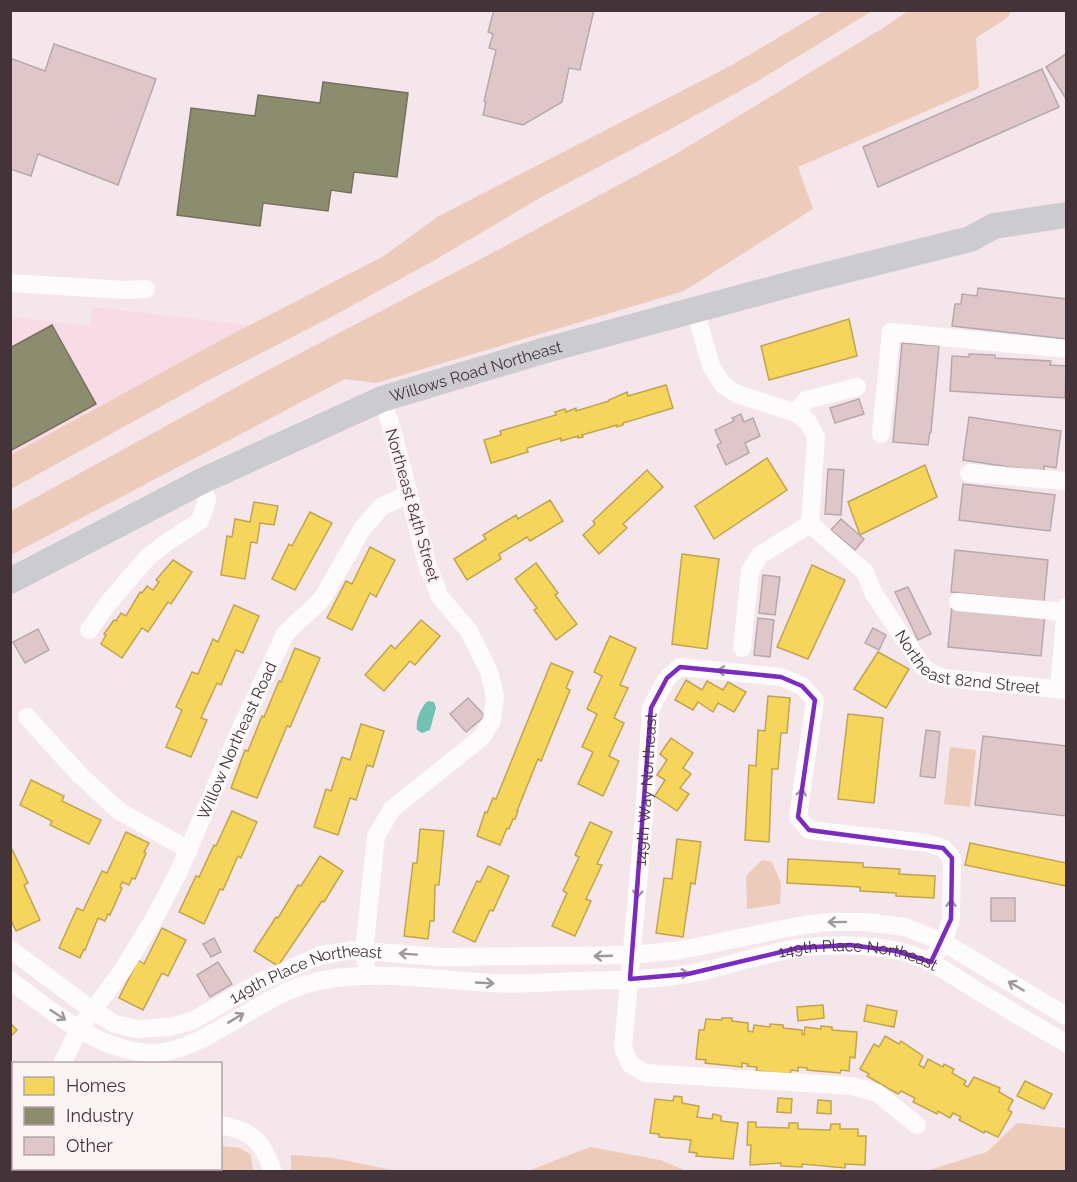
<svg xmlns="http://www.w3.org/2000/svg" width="1077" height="1182" font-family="Raleway,sans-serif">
<rect width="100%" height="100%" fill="#f5e6eb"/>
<!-- built -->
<polygon fill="#f8dbe4" points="92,307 257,326 11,464 11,317 90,326"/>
<!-- green -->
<g fill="#eccbba">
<polygon points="825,10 872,11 758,81 665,132 545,195 435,260 331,317 207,381 11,489 11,455 225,338 384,256 437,217 732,65"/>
<polygon points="908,11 1011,11 1008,17 976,38 979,88 798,167 813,209 684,291 376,383 345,379 11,555 11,511 268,370 494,252 676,154 883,28"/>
<polygon points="950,747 976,750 970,807 944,804"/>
<polygon points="762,860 772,862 781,883 780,904 747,909 746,876"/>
<polygon points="1017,1123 1066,1128 1066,1171 926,1171 987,1152"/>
<polygon points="221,1146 240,1148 251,1155 253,1171 66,1171 72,1168 220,1168"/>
<polygon points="590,1147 660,1160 687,1171 528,1171"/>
<polygon points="291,1155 333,1158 397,1171 291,1171"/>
</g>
<!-- water -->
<path fill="#72c2b4" d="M 428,701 L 434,702 L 436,708 L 430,730 L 422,733 L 417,730 C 415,721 421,706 428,701 Z"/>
<!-- homes -->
<g fill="#f6d55c" stroke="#c1a451" stroke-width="1.5">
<polygon points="849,319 857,356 769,380 761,346"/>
<polygon points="666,385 673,408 623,423 623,425 617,427 617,425 582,435 583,437 578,438 578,436 561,441 561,438 527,448 528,452 491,463 484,440 501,435 500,431 556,415 555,412 565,409 566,412 576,408 576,411 609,401 609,400 627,392 628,396"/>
<polygon points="767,458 787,490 714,539 695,506"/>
<polygon points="925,465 937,497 860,535 848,502"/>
<polygon points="647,470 663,487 623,524 627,528 599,554 583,535 595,524 593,521"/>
<polygon points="550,500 563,521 530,541 527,537 499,554 501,559 467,580 454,559 486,539 483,535 516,515 518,519"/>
<polygon points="254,502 278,506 274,525 260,523 257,543 251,542 245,579 221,575 227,536 232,537 235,519 250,522"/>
<polygon points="310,512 332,523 295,590 272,579 289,544 292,546"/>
<polygon points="370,547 395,560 376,597 370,593 352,630 327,618 346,581 352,584"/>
<polygon points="682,554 719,559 707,649 672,644"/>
<polygon points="173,560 192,572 171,604 168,602 148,632 142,628 122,658 101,644 106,635 104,634 114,620 116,621 121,613 126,616 140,592 142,593 147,586 153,590 159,582 156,580"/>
<polygon points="536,563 558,593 555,595 577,624 556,640 534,610 537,608 515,579"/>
<polygon points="812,565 845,580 808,659 777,647"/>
<polygon points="234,605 259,616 243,653 236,650 221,685 217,683 201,718 207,720 191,757 166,747 182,710 176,707 192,672 198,674 213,639 218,642"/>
<polygon points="421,620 440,636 415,665 410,661 384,691 365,675 391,645 395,649"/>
<polygon points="610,636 636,648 620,685 628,688 614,718 624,723 609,756 619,761 603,796 578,784 593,752 582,747 597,714 587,709 602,676 594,672"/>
<polygon points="295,648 320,658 290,727 287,726 257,798 231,788 245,750 248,751 262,716 264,717 279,681 281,682"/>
<polygon points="878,652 909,669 886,708 854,689"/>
<polygon points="551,663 573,672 566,688 570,690 541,761 538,759 517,811 518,811 515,819 513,819 509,829 507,828 500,845 477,836 485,812 487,813 493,798 496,799"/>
<polygon points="686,680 702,690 707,681 723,690 728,682 746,692 734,712 718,703 713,712 698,702 693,710 675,700"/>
<polygon points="768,696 790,698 787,733 781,733 778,769 772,769 769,842 745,840 749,765 756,766 758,730 765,731"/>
<polygon points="848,714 883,718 874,803 838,799"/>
<polygon points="361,724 384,731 373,767 367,765 356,800 350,798 338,835 314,827 326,789 331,791 342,757 350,760"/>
<polygon points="671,738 693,753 683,768 691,774 680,788 689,794 677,811 655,796 665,780 657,775 667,760 660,754"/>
<polygon points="31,780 64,796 62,801 101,820 89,844 50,825 52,821 20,805"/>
<polygon points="232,811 257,822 241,858 238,856 223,890 220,889 204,924 179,912 196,876 199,877 214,845 216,846"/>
<polygon points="590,822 612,832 597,864 602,865 586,899 591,901 575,936 552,926 567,893 563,891 579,857 575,855"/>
<polygon points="420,829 444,831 439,885 435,885 434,921 430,921 428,939 404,936 413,863 417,863"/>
<polygon points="126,832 149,843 144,852 146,853 135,879 132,878 129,885 122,882 120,887 122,888 110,915 108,914 105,921 98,918 85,950 84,949 80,958 59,948 77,908 83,911 102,871 107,873"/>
<polygon points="677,839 701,842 695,884 691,883 683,937 656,933 664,878 672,879"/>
<polygon points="970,843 1066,863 1066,886 965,865"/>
<polygon points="10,845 28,883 24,885 40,920 16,931 10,918"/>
<polygon points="320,856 343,871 324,902 322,901 278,966 254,951 276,917 278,918 298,885 301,886"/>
<polygon points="788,859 863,863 863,867 900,869 899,874 935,876 934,898 896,896 896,893 860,891 860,887 787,883"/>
<polygon points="488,866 509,876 493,911 490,910 475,942 453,932 477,881 480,882"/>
<polygon points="162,928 186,940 168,976 162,973 143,1010 119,998 138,960 144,964"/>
<polygon points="823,1005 824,1018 798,1021 797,1007"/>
<polygon points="867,1005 897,1011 894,1027 864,1021"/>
<polygon points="722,1018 732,1018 732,1021 748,1023 748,1031 753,1032 754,1025 770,1027 770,1024 783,1025 783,1028 802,1030 802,1034 804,1035 805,1027 821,1029 821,1026 832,1027 832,1030 857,1032 855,1058 850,1057 849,1071 841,1070 840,1073 807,1070 807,1068 798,1067 798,1071 791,1070 790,1074 756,1071 757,1067 747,1066 748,1064 742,1063 742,1067 705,1063 706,1060 696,1059 699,1030 704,1030 706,1019 722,1020"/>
<polygon points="10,1023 17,1030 10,1037"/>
<polygon points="885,1036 899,1044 901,1041 923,1056 919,1065 924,1068 928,1059 943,1067 944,1064 954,1069 952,1073 966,1081 964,1085 968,1087 974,1077 1000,1088 999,1092 1013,1100 1008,1110 1012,1112 998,1137 985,1131 984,1133 959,1120 961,1117 953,1113 950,1118 938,1111 937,1114 913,1102 915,1098 901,1091 898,1094 867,1076 869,1074 860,1069 874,1044 879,1047"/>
<polygon points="1025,1081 1052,1094 1044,1109 1017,1096"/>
<polygon points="674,1096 682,1097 682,1103 699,1106 697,1117 712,1119 713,1114 721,1116 721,1121 738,1123 733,1159 696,1156 697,1153 689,1152 691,1140 659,1137 659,1134 650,1133 655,1099 673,1101"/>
<polygon points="778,1098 792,1099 791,1113 777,1112"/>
<polygon points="818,1100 831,1101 831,1114 817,1113"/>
<polygon points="748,1122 756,1122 756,1127 789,1128 789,1123 798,1123 798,1129 830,1130 831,1124 840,1124 840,1129 858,1129 858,1136 866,1136 865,1165 845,1164 845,1168 802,1164 802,1167 781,1166 781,1163 750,1165 751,1145 747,1145"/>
<rect x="10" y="1131" width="4" height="37"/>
</g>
<!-- industry -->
<g fill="#8c8c6e" stroke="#76715e" stroke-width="1.5">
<polygon points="323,82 408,93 397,177 354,172 351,193 331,190 328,211 263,203 260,226 177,215 191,108 255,116 258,95 320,103"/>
<polygon points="52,325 96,404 10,451 10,348"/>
</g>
<!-- building -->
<g fill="#dec6c9" stroke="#b7a9ab" stroke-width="1.5">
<polygon points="494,10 594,10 580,70 569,68 562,102 523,125 483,115 486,102 484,101 496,50 489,48 493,34 488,32"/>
<polygon points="54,44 156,79 118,185 38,154 31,176 10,169 10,58 45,71"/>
<polygon points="1066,54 1066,99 1046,67"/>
<polygon points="1042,69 1059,107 878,187 863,147"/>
<polygon points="978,288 1066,299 1066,339 952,326 955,304 961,304 962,294 977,296"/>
<polygon points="902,343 939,346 931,432 930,432 928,445 893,442"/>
<polygon points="969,354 995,355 995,358 1051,361 1050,365 1066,366 1065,398 950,391 952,356 969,357"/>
<polygon points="859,399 864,414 835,423 830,408"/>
<polygon points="741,414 744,422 753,418 760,436 745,443 749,453 726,465 717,445 721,443 715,430 734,421 732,418"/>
<polygon points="969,417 1061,431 1056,468 1044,466 1044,472 963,460"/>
<polygon points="828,469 844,470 841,515 825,514"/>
<polygon points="963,484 1055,495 1050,531 959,520"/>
<polygon points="841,519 864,539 855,550 831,530"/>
<polygon points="955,550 1048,560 1044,602 951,592"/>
<polygon points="763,575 780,577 775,615 759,613"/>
<polygon points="908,587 931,634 918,640 895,592"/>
<polygon points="952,605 1045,615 1041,656 948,647"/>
<polygon points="758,618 774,620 770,657 754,655"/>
<polygon points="873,628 886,635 879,650 865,643"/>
<polygon points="38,629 49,650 25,663 13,642"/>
<polygon points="468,698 485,716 466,732 450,714"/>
<polygon points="926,730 940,732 935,778 920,776"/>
<polygon points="983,736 1066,746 1066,816 975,805"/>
<rect x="991" y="898" width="24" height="23"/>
<polygon points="214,938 221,952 211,957 203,944"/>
<polygon points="218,962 232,984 210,997 197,975"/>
</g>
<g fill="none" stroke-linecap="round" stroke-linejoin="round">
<!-- street -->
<g stroke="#fefbfc" stroke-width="18">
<polyline points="10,283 125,290 146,289"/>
<path id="s1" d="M 695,310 L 711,366 L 723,385 L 737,394 L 796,413 L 808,422 L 816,437 L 810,524 L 865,572 L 874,594 L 923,667 L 933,674 L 945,678 L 1066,690"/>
<polyline points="796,413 806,400 857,387"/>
<polyline points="881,434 891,332 1066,349"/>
<polyline points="969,473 1066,481"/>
<polyline points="958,602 1066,612"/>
<polyline points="89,630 109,602 148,557 167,542 200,521 207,501 202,481"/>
<polyline points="742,648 750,571 760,555 810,524"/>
<polyline points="1059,689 1066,607"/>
<polyline points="27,717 80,775 119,811 189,850"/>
<path id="s2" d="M 10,949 L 92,1010 L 115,1024 L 137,1029 L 169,1027 L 192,1021 L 260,982 L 321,955 L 353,950 L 439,957 L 632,955 L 681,950 L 798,926 L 828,922 L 865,922 L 905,927 L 943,942 L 1066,1016"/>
<polyline points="366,962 364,951 376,836 392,809 482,737 492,720 495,696 489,672 469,631 440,597 427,564 391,426 382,399"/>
<path id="s3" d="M 10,980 C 51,1011 100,1053 154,1053 C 201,1052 258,998 307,984 C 362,968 435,980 492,983 C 520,985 548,982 576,981 C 613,980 652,980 689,974 C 726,967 761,954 798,948 C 830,944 862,944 894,950 C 926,956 952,975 979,992 C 1008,1009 1037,1027 1066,1043"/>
<path id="s4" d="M 62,1064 L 79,1029 L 122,971 L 154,919 L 179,871 L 236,739 L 285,634 L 322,599 L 362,529 L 381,507 L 409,494"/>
<path d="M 220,1125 C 252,1130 263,1142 273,1172"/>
<path id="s5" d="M 917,1125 L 877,1093 L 852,1086 L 645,1073 L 630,1064 L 623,1048 L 644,817 L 651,708 L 667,678 L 680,667 L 781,677 L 802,686 L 815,700 L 798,817 L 809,830 L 927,843 L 943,848 L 952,858 L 951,919 L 943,942 L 931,962"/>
</g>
<!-- secondary -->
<path stroke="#cccbcf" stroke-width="26" id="s6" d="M 10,581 L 202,481 L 382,399 L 546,350 L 806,280 L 970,239 L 994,226 L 1066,215"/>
</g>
<!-- one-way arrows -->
<defs><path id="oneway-shaft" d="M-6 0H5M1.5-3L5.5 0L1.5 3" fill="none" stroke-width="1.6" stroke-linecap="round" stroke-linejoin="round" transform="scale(1.5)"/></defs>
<g stroke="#a1979a">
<use href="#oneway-shaft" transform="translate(726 671) rotate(-174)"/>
<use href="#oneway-shaft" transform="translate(801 797) rotate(-82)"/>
<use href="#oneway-shaft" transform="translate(638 889) rotate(95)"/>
<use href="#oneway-shaft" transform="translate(951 908) rotate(-89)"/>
<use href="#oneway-shaft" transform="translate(837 922) rotate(179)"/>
<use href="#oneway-shaft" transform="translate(408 954) rotate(-176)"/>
<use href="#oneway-shaft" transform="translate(603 956) rotate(178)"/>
<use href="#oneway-shaft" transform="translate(680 974) rotate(-6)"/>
<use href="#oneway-shaft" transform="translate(485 983) rotate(3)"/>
<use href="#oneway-shaft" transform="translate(1016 986) rotate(-150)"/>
<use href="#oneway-shaft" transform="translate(58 1015) rotate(33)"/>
<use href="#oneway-shaft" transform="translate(236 1018) rotate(-31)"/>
</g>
<!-- marked area -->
<path fill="none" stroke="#7b2cbf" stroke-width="4.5" stroke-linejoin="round" d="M 680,667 L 781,677 L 802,686 L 815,700 L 798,817 L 809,830 L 943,848 L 952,858 L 951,919 L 931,962 L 896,951 L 850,945 L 798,948 L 688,974 L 630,979 L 651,708 L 667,678 Z"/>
<g text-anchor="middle" stroke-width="6" stroke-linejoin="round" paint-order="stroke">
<!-- street labels -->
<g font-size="16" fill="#443338" stroke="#fcf3f5">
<text dy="6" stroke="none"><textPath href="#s6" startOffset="512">Willows Road Northeast</textPath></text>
<text transform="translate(413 505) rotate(74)" y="6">Northeast 84th Street</text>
<text dy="6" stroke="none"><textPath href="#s1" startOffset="502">Northeast 82nd Street</textPath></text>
<text dy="6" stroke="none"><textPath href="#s4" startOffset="369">Willow Northeast Road</textPath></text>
<text dy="6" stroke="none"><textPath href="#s5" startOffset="579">149th Way Northeast</textPath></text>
<text dy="6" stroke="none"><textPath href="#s3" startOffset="890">149th Place Northeast</textPath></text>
<text dy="6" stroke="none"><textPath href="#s2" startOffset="333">149th Place Northeast</textPath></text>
</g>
</g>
<!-- border -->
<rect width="1077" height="1182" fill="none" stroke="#443338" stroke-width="24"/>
<!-- legend -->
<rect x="12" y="1062" width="210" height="108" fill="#fcf3f5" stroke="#b2a6a9" stroke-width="1.5"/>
<rect x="24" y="1077" width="30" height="18" fill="#f6d55c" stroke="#b2a6a9" stroke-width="1.5"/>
<text x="66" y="1092" font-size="18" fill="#443338">Homes</text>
<rect x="24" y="1107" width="30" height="18" fill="#8c8c6e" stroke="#b2a6a9" stroke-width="1.5"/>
<text x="66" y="1122" font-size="18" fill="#443338">Industry</text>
<rect x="24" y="1137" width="30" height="18" fill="#dec6c9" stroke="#b2a6a9" stroke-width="1.5"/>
<text x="66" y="1152" font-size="18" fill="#443338">Other</text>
</svg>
